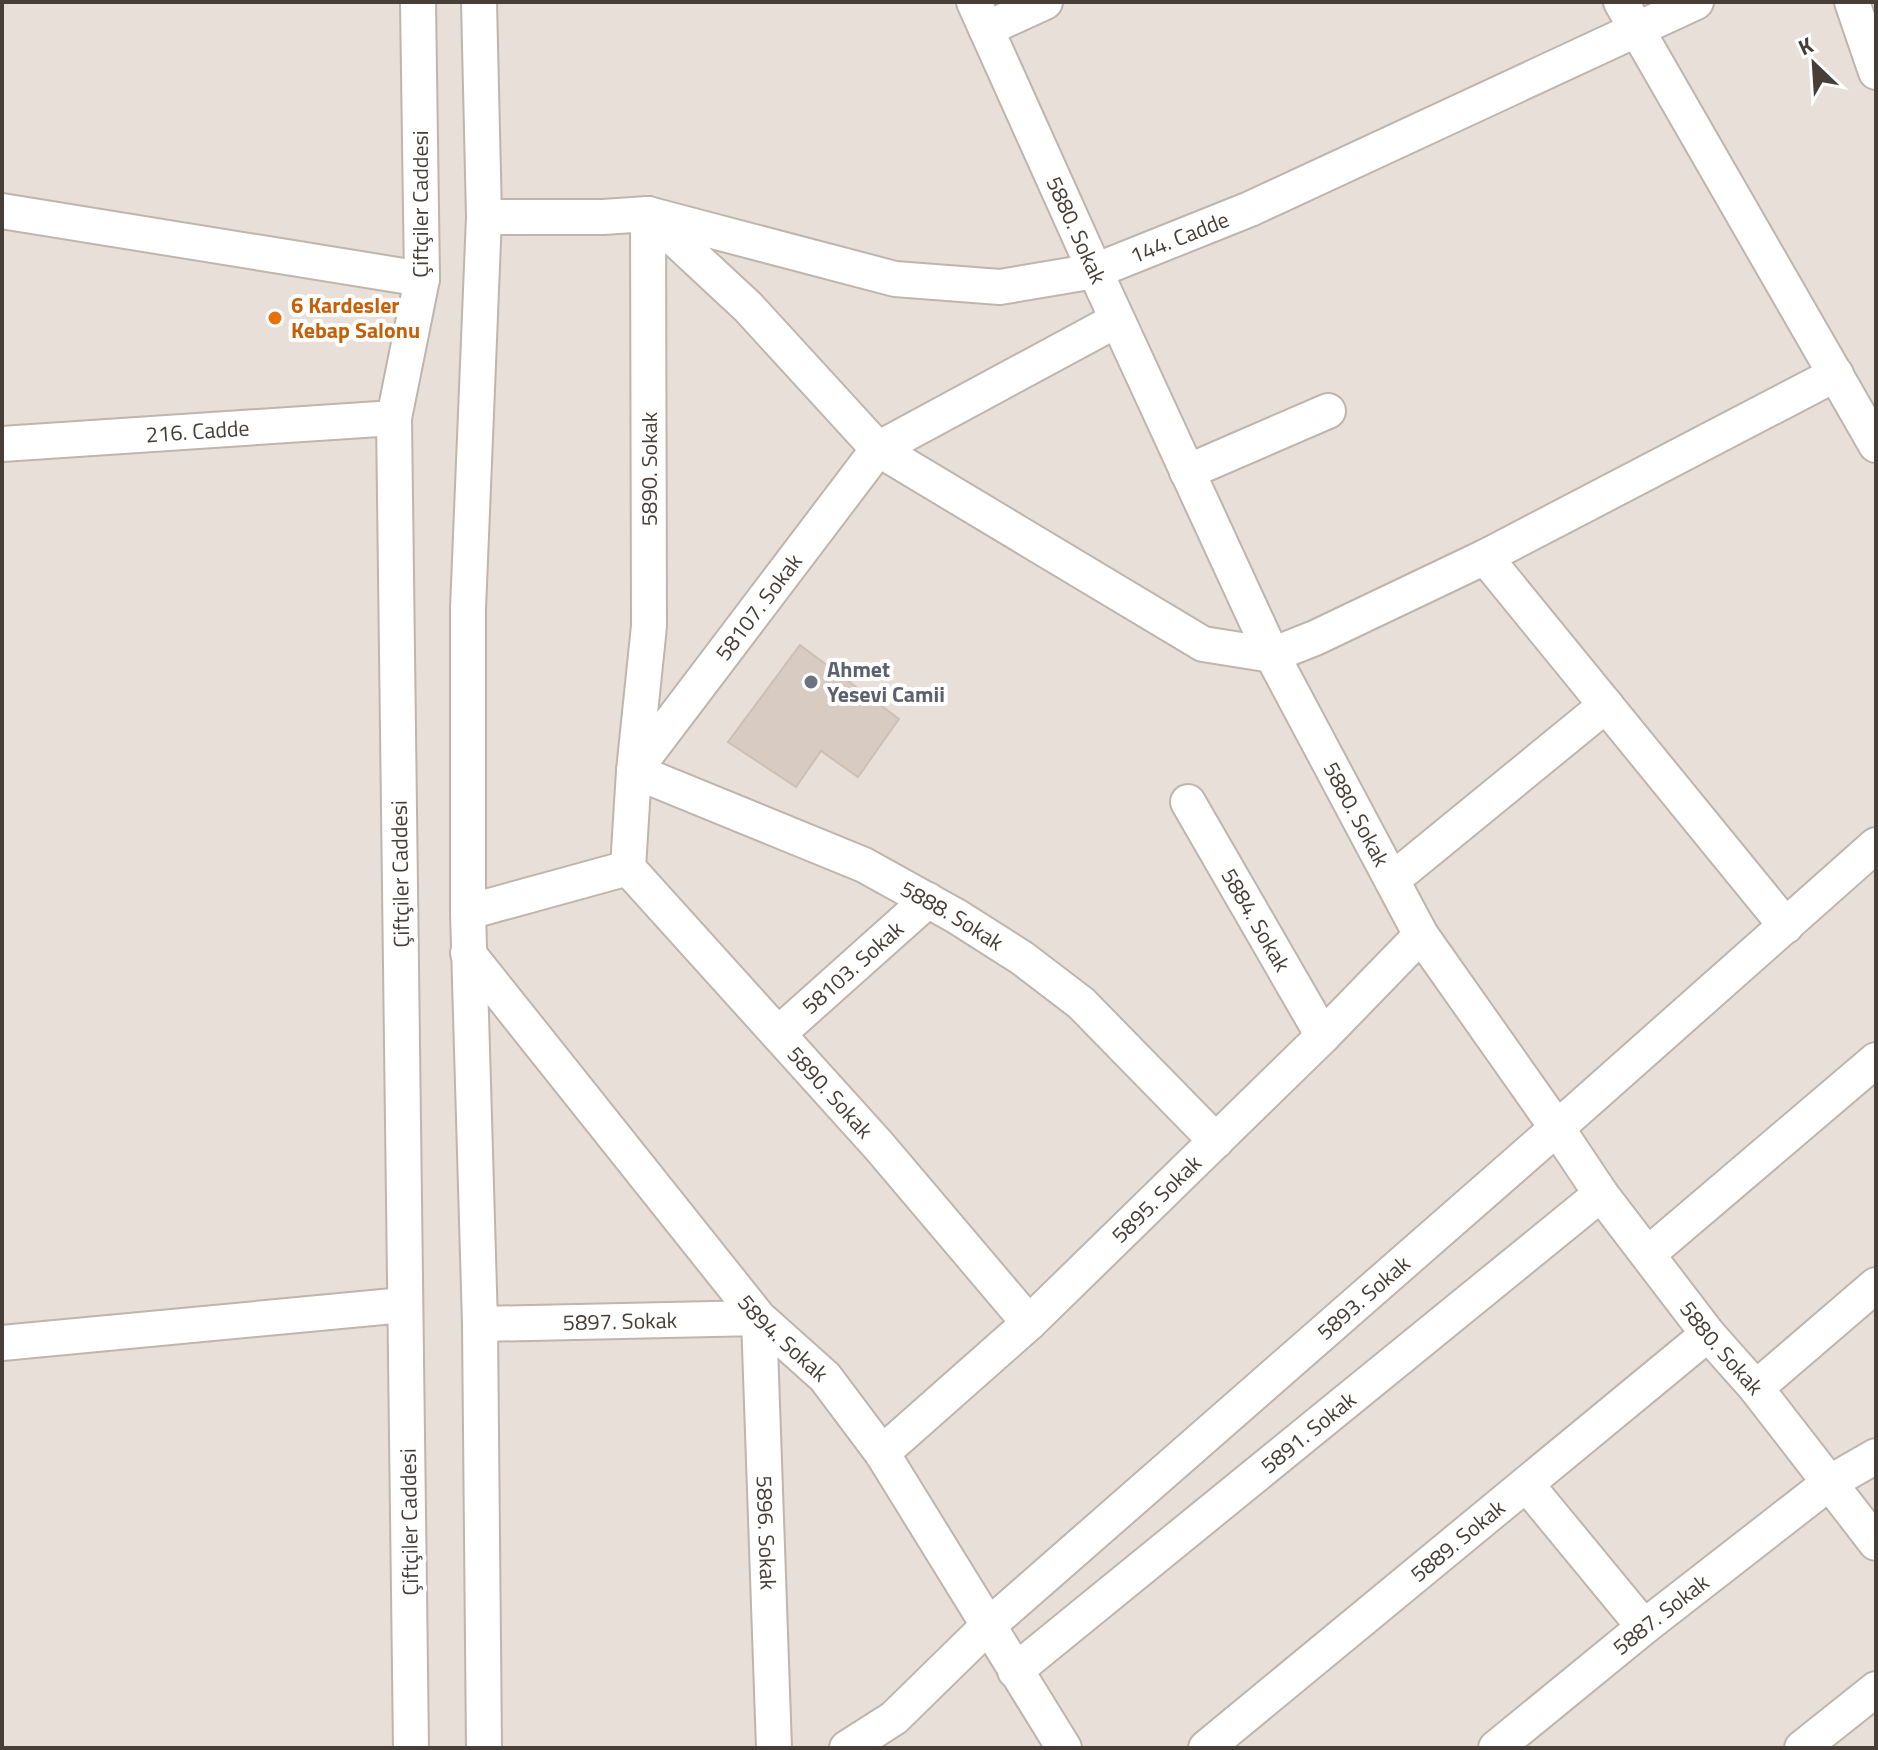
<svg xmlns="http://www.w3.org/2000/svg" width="1878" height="1750" font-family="'Titillium Web',sans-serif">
<rect width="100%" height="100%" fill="#f4efe9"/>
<!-- residential -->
<rect fill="#e7dfd8" x="2" y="2" width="1874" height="1746"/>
<!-- building -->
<polygon fill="#d8cbc2" stroke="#cfbfb3" stroke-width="2" points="800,645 899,719 858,777 821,751 796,787 728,742"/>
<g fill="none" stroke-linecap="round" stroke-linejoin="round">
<defs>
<g id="minor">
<polyline points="479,2 484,217 468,609 468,912 480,1324 484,1748"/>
<path id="s1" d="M 974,2 L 1095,271 L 1272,655 L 1421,935 L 1557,1128 L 1601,1194 L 1708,1334 L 1756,1388 L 1876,1543"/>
<polyline points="1621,2 1876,445"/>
<polyline points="1852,2 1876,72"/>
<polyline points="986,29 1045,2"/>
<polyline points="2,211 422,279"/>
<polyline points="648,214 748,307 878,449 1203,644 1272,655 1315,638 1485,557 1836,374"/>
<path id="s2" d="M 484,217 L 603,217 L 648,214 L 895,279 L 1000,287 L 1095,271 L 1250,209 L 1696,2"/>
<path id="s3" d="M 2,444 L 394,418"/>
<polyline points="1187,472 1328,411"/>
<polyline points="1485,557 1786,926"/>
<path id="s4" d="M 634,771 L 864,865 L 956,916 L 1022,958 L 1081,1003 L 1216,1141"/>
<path id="s5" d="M 634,771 L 878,449 L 1117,320"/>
<path id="s6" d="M 1188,802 L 1323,1036"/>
<polyline points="628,868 634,771 649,626 648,214"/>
<path id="s7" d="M 628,868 L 879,1146 L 1029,1323"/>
<polyline points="1392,880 1606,705"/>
<polyline points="468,912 628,868"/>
<path id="s8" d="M 468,953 L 759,1318 L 825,1377 L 882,1453 L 1064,1748"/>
<path id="s9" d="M 778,1034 L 928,900"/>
<polyline points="1648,1254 1876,1060"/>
<path id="s10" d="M 480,1324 L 759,1318 L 774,1748"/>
<polyline points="2,1343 404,1305"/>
<polyline points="1756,1388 1876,1285"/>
<path id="s11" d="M 882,1453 L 1029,1323 L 1323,1036 L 1421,935"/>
<polyline points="1527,1485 1644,1627"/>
<path id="s12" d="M 1015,1671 L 1601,1194"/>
<polyline points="411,1748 394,418 422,279 418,2"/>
<path id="s13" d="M 847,1748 L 894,1718 L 988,1626 L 1557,1128 L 1876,845"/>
<path id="s14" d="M 1206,1748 L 1708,1334"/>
<path id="s15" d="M 1496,1748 L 1644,1627 L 1829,1483 L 1876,1456"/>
<polyline points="1802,1748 1876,1689"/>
</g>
</defs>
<!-- minor casing -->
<use href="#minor" stroke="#bfb5ac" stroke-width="38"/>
<!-- minor -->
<use href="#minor" stroke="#fff" stroke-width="34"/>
</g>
<!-- markers -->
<circle fill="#e8710a" stroke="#fff" stroke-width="3" cx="275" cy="318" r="8"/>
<circle fill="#6b7280" stroke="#fff" stroke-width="3" cx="811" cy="682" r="8"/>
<g text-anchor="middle" stroke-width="8" stroke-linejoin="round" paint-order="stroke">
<!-- street labels -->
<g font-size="22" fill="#473e38" stroke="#fff">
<text transform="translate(420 204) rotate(-90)" y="8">Çiftçiler Caddesi</text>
<text dy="8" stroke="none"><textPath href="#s1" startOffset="250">5880. Sokak</textPath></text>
<text dy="8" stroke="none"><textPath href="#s2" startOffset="712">144. Cadde</textPath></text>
<text dy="8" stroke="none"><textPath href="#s3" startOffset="196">216. Cadde</textPath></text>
<text transform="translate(649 469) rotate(-90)" y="8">5890. Sokak</text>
<text dy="8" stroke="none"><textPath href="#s5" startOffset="206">58107. Sokak</textPath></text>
<text dy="8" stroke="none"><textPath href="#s1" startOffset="898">5880. Sokak</textPath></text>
<text transform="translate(400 874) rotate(-91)" y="8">Çiftçiler Caddesi</text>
<text dy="8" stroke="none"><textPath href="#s4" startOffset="350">5888. Sokak</textPath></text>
<text dy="8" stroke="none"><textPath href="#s6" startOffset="136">5884. Sokak</textPath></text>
<text dy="8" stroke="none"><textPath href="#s9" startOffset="100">58103. Sokak</textPath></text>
<text dy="8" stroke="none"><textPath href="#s7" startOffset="302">5890. Sokak</textPath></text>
<text dy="8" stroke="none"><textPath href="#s11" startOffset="374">5895. Sokak</textPath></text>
<text dy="8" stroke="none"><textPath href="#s13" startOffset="686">5893. Sokak</textPath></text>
<text dy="8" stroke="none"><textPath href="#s10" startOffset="140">5897. Sokak</textPath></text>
<text dy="8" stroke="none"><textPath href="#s8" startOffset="498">5894. Sokak</textPath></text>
<text dy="8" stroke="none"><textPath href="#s1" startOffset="1546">5880. Sokak</textPath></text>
<text dy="8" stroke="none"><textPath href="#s12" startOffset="378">5891. Sokak</textPath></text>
<text transform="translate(409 1522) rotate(-91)" y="8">Çiftçiler Caddesi</text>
<text dy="8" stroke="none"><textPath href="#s10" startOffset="494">5896. Sokak</textPath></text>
<text dy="8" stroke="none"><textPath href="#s14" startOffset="326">5889. Sokak</textPath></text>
<text dy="8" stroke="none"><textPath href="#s15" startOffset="212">5887. Sokak</textPath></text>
</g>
<!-- food labels -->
<g font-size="22" font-weight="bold" fill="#c56008" stroke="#fff" text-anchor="start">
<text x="291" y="313">6 Kardesler<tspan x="291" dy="25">Kebap Salonu</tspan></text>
</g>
<!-- worship labels -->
<g font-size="22" font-weight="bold" fill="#5b616d" stroke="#fff" text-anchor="start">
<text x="827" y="677">Ahmet<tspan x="827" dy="25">Yesevi Camii</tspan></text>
</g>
</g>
<!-- border -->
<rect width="1878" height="1750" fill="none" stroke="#473e38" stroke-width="8"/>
<!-- north arrow -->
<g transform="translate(1814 64) rotate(335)" stroke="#ffffff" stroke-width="6" paint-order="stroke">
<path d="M0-6L14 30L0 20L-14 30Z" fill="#473e38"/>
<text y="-12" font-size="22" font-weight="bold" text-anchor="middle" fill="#473e38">K</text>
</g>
</svg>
